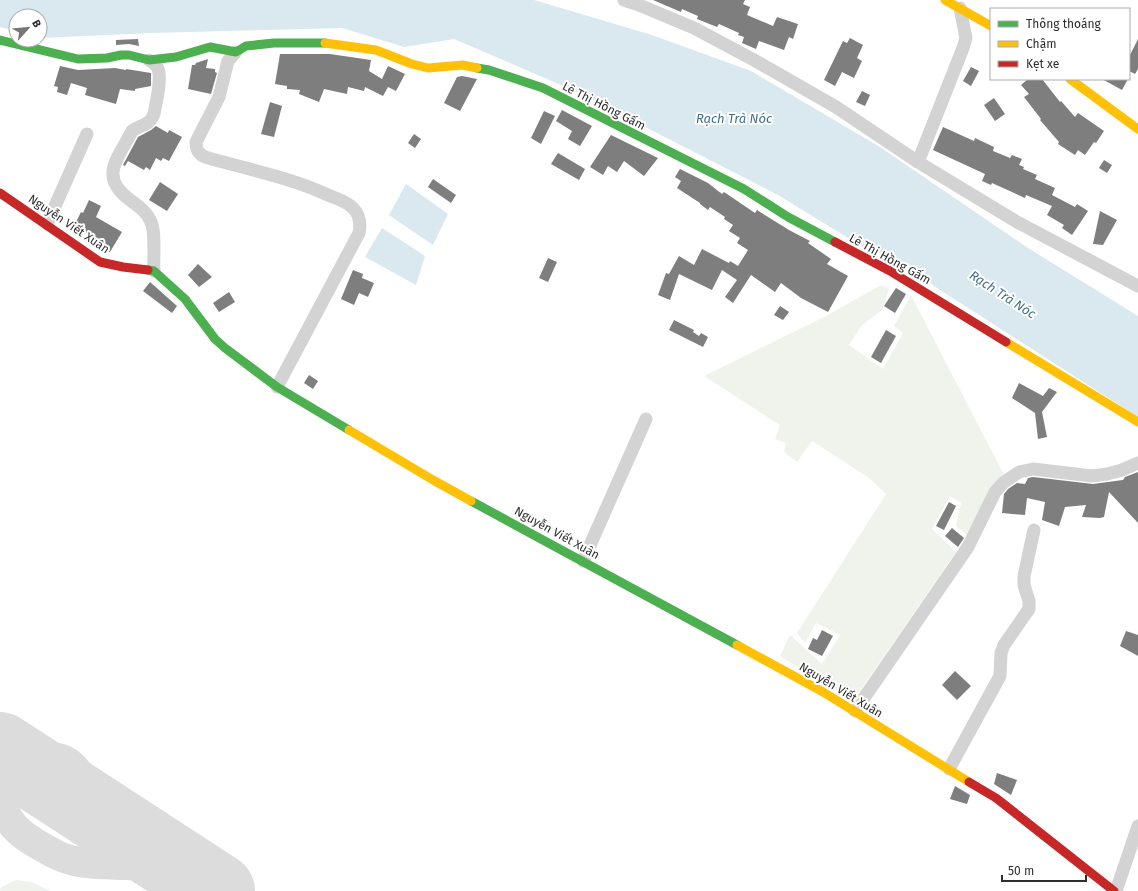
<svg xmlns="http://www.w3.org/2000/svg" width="1138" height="891" font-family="'Fira Sans',sans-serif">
<rect width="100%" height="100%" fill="#fff"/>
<!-- green -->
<g fill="#f0f3ec">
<polygon points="881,285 889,289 882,310 862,325 849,345 883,369 903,333 894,326 911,295 1004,475 981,506 969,536 956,526 961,503 950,496 932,529 956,552 853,701 780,656 790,635 822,664 840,635 816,623 805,643 797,633 886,494 869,478 812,441 797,462 784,452 786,443 775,439 780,425 704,376 826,316"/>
<polygon points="16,880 32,882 51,891 0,891 1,887"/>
</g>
<!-- water -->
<g fill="#dae8ef">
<polygon points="0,0 534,0 652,35 751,71 880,147 1028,248 1138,316 1138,417 934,286 907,263 863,247 778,195 575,91 454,39 404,47 342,28 151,33 41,38 40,38 40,16 16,16 16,31 0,27"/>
<polygon points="406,184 448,214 433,245 389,215"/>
<polygon points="382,228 425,256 416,285 365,257"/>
</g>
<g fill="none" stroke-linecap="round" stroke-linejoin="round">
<!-- taxiway -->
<path stroke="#dcdcdc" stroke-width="30" d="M 124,830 C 113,820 101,810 93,797 C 85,785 81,772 69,763 C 62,758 53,757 46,758 C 23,759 8,772 4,794 C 3,802 4,811 8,818 C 17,834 37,844 53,853 C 80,868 112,863 142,866 C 165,868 193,880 214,889"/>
<!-- runway -->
<polyline stroke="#dcdcdc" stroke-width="76" points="0,750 217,891"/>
</g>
<!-- building -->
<g fill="#7e7e7e">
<polygon points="653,0 745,0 743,4 750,7 747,15 754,18 773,26 777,17 798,24 793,39 789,37 784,50 759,41 756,49 742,43 744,37 738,35 739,33 719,24 717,27 697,19 698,16 682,9 681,12"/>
<polygon points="850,38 863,45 857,58 862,61 854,78 842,72 835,86 824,80 843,41 847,43"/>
<polygon points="138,39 139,46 129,44 116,45 116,40"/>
<polygon points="1138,39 1138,69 1135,74 1129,71 1129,57"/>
<polygon points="280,54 330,54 371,60 369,71 382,79 388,66 405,74 396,91 388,87 383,96 365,87 364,91 348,87 347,94 324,89 319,102 299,94 300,90 287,89 287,86 275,84"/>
<polygon points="208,59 206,68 215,69 215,72 217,73 211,94 188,89 192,65 195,65 196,63"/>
<polygon points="60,66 78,70 115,68 126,70 126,69 151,73 151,86 135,89 135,91 120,89 116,104 85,95 87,88 71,83 67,95 57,92 58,87 54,86"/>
<polygon points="971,67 979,71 971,86 963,81"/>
<polygon points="462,76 477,79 460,111 444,103 457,77"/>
<polygon points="1028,79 1042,79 1060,102 1061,101 1075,117 1078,113 1104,131 1096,143 1094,142 1085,155 1078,150 1075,155 1058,144 1059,142 1040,120 1041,119 1024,97 1029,94 1021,85"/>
<polygon points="1102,79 1128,79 1122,90"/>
<polygon points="862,91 870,95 865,106 856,102"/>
<polygon points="994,98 1005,114 995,121 984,105"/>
<polygon points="270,102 282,106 274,137 261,134"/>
<polygon points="562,110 592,126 580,146 568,139 572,131 556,121"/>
<polygon points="544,111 555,116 541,144 531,138"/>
<polygon points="156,126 168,133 169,130 182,137 169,161 163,158 161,161 156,158 150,170 146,167 144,170 128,161 125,166 123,165 138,137 151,130"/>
<polygon points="943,127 974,141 975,138 994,147 993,151 1010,158 1012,155 1022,159 1019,165 1024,167 1023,169 1037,175 1035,179 1055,188 1052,195 1075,207 1077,204 1088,211 1072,235 1062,228 1064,225 1047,215 1052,206 1026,195 1025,198 992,183 991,185 982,181 985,174 933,150"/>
<polygon points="414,134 421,139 415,148 408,143"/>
<polygon points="611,135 658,158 644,176 624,161 617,172 608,166 603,175 590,167"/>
<polygon points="558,153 585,169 579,180 551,164"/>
<polygon points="1104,160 1112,165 1107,173 1099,168"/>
<polygon points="680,169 708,183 722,194 724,192 755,213 757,210 789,230 810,241 808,243 831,259 827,264 848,276 828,312 801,298 781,283 775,292 751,275 733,303 725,297 737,280 722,270 712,290 679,274 670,300 658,295 666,273 669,274 679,256 694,265 702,249 729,263 730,261 738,266 748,250 737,243 740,238 729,231 733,225 724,219 725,217 710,207 708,210 700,204 700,203 677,188 681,181 675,177"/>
<polygon points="433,179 456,195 451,203 428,187"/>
<polygon points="160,182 178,194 167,211 149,200"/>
<polygon points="89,200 101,206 96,217 122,232 110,252 107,251 106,252 104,252 90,241 93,236 74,226 81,212 83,213"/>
<polygon points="1100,211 1117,220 1103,245 1093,244"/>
<polygon points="548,258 557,262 548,282 539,278"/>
<polygon points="198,264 212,277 199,287 188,275"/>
<polygon points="353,270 363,274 362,278 374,283 368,297 359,293 354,305 341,299"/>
<polygon points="150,282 177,306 172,313 143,291"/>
<polygon points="896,288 906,294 895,313 884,306"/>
<polygon points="229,292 235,302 219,312 213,303"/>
<polygon points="780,306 789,312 783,320 774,315"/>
<polygon points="674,320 694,330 693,332 699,336 701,333 708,337 703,347 669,330"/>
<polygon points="886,330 896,336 881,363 871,357"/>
<polygon points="309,375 318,381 313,389 304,383"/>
<polygon points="1019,383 1043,396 1049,388 1057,392 1042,412 1047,437 1038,439 1035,413 1012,398"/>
<polygon points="1138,472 1138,523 1109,492 1104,517 1100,518 1082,517 1086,505 1065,507 1059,526 1042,520 1045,502 1027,498 1025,515 1002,513 1004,494 1008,489 1017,483 1025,484 1028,478 1033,477 1093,484 1123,480 1125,477"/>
<polygon points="949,502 956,506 944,530 936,526"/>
<polygon points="952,528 964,538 958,547 945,536"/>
<polygon points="822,630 833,636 822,656 808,649 813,638 817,640"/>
<polygon points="1126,631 1138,635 1138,656 1120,646"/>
<polygon points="955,671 971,686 957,700 942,685"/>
<polygon points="997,773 1017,780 1011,795 994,784"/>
<polygon points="955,786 970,795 967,804 950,799"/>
</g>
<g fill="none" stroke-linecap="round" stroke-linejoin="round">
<!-- street -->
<g stroke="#d3d3d3" stroke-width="13">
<polyline points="624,0 639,5 694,28 754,60 836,107 918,162 1017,222 1138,286"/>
<path d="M 236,52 L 228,61 L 219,97 L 196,142 C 196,149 198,154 205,157 C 246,169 289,177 328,195 C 337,199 346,201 353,208 C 360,215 361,223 359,233 L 277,387"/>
<path d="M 149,60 C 152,62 157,65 158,69 C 162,79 156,103 154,114 C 149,127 141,124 132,131 C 118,159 98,176 130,200 C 138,206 147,212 151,222 C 156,233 153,258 154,271"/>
<polyline points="918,162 963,48 966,38 960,8"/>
<polyline points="47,224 87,134"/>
<polyline points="583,561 646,419"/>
<polyline points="855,711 968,547 995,492 1003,483 1019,472 1033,469 1092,476 1107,474 1122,470 1138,463"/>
<polyline points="949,769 1000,676 1001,653 1004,645 1029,609 1029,601 1024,585 1024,576 1034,530"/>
<polyline points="1116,891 1138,826"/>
</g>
<!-- fast -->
<g stroke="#4caf50" stroke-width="9">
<polyline points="0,40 78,59 107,58 121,55 129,55 149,60 176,57 210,47 236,52 246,46 274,43 325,43"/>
<polyline points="477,68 489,70 543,88 744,189 788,217 835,242"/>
<polyline points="148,270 154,271 185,299 215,339 225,348 277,387 349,430"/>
<polyline points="471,501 737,645"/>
</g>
<!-- slow -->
<g stroke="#ffc107" stroke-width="9">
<polyline points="945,0 991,26"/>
<polyline points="325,43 376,50 412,64 428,68 463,65 477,68"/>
<polyline points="1070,79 1138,129"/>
<polyline points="1006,342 1138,422"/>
<polyline points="349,430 433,480 471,501"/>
<polyline points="737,645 823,692 969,782"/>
</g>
<!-- jam -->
<g stroke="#c62828" stroke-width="9">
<polyline points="0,193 100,262 123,267 148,270"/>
<polyline points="835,242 890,271 1006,342"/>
<polyline points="969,782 996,798 1114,891"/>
</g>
</g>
<g text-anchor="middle" stroke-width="4" stroke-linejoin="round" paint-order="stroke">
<!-- street labels -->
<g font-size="12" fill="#2e2e2e" stroke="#fff">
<text transform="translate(604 106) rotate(27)" y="4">Lê Thị Hồng Gấm</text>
<text transform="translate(69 224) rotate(34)" y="4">Nguyễn Viết Xuân</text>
<text transform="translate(890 259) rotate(29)" y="4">Lê Thị Hồng Gấm</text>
<text transform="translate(557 533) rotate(29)" y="4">Nguyễn Viết Xuân</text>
<text transform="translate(841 690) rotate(31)" y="4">Nguyễn Viết Xuân</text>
</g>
<!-- water labels -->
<g font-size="13" font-style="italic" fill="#427089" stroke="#fff">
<text x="734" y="123">Rạch Trà Nóc</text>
<text transform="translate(1003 294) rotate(33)" y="5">Rạch Trà Nóc</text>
</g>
</g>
<!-- legend -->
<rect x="990" y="8" width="140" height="72" fill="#ffffff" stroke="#ababab"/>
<rect x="998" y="21" width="20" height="6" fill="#4caf50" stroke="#ababab"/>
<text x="1026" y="28" font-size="12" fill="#2e2e2e">Thông thoáng</text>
<rect x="998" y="41" width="20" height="6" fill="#ffc107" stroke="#ababab"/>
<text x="1026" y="48" font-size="12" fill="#2e2e2e">Chậm</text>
<rect x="998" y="61" width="20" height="6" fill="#c62828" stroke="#ababab"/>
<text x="1026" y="68" font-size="12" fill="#2e2e2e">Kẹt xe</text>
<!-- north arrow -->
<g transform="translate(28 28) rotate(63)"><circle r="19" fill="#ffffff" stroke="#ababab"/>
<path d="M0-3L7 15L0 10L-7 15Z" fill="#777777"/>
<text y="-6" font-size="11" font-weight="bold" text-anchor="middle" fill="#2e2e2e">B</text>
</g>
<!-- scale -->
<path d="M1002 875v6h84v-6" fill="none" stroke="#2e2e2e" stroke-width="2"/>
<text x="1008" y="875" font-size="12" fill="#2e2e2e" stroke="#ffffff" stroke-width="3" paint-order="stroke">50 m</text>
</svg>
